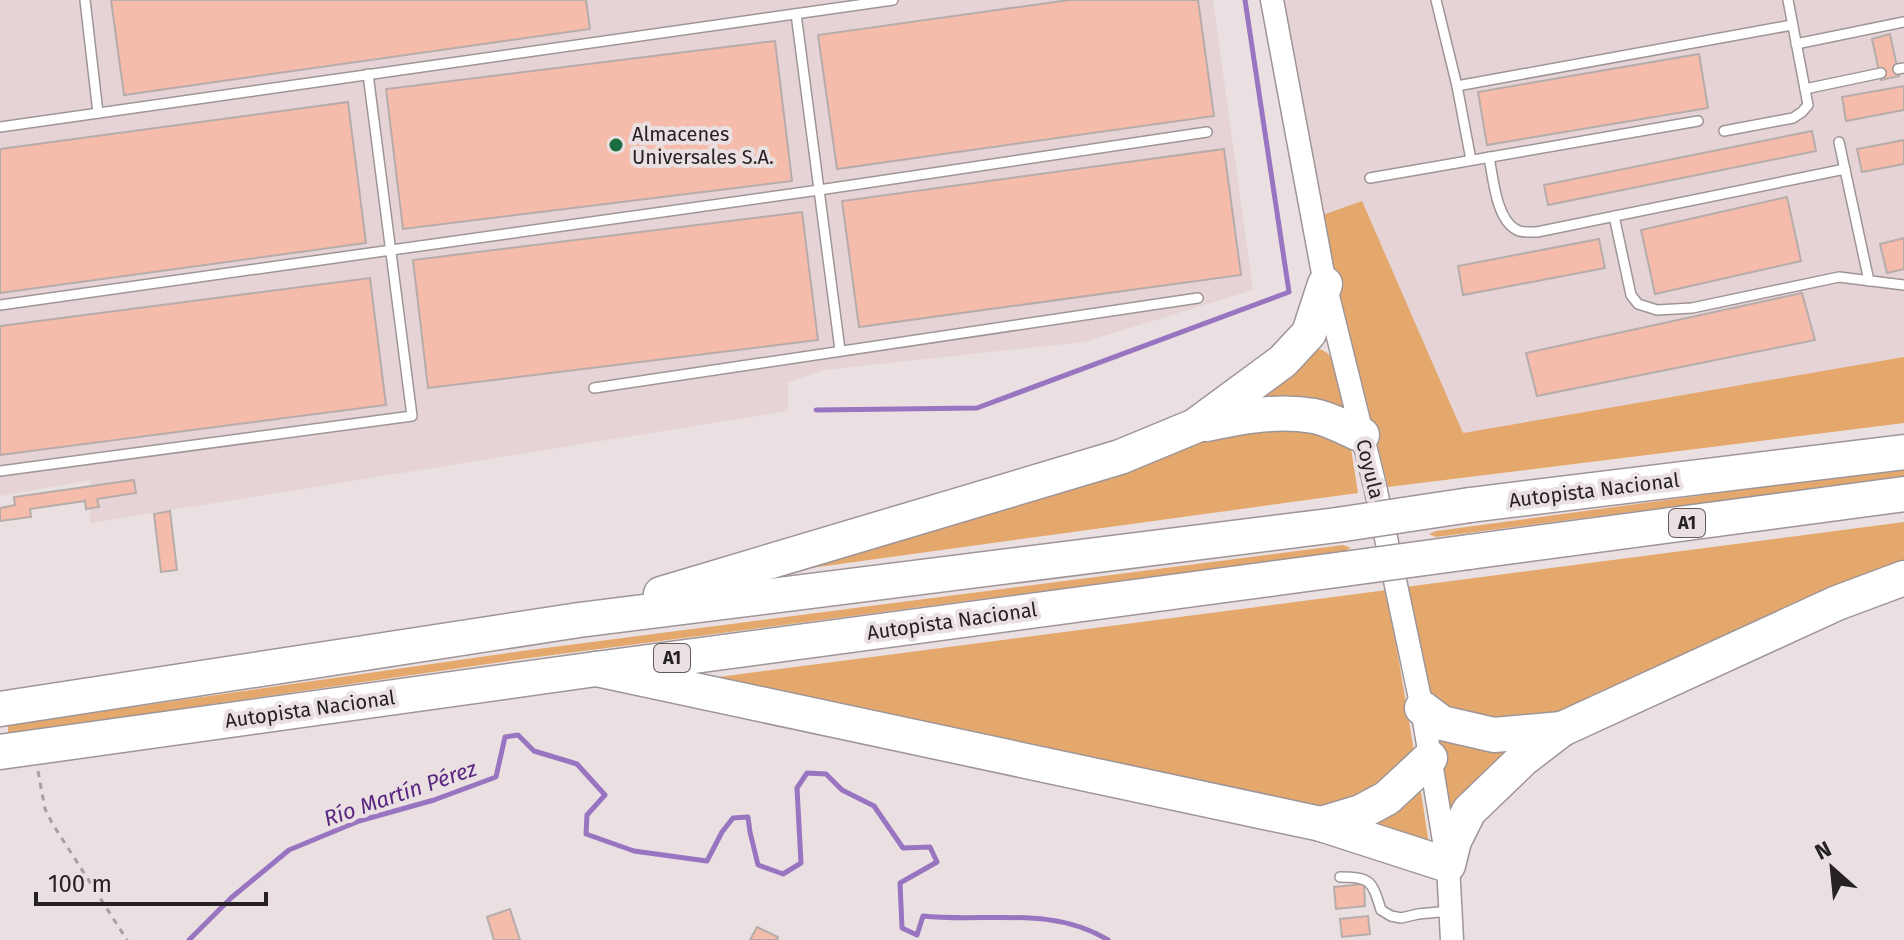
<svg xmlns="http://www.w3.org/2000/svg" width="1904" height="940" font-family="'Fira Sans',sans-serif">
<rect width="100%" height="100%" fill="#eae0e1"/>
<!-- built -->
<g fill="#e5d3d6">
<polygon points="0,0 1213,0 1253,290 1084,342 824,370 788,382 788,411 90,523 91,480 0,496"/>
<polygon points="1272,0 1904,0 1904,358 1400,445 1325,284"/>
</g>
<!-- green -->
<g fill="#e4a86d">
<polygon points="1362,201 1463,433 1904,357 1904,423 1388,487 1320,216"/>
<path d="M 1308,347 C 1321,349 1328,350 1334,362 L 1350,419 L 1228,408 Z"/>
<polygon points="1294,424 1350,442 1358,493 745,577 1199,435"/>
<polygon points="1904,468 1904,477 1436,537 1429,534 1436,531"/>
<polygon points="1904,522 1904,571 1551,723 1490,726 1425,700 1405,587"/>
<polygon points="1343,545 1351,548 1343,552 522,659 8,734 8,725 522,651"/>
<polygon points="1387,590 1414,751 1404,773 1342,812 711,678"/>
<polygon points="1430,723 1536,740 1449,837"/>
<polygon points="1419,779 1430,851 1353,822"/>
</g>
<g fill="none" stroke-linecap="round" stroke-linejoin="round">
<!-- stream -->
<g stroke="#9974c0" stroke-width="5">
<polyline points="816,410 977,408 1289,292 1245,0"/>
<path d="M 189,940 L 231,898 L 289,850 L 359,821 L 434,800 L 496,777 L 505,737 L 518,735 L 534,751 L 577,764 L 605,795 L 587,815 L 586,834 L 634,851 L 707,861 L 722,832 L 733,818 L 748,817 L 750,832 L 758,865 L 783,874 L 801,863 L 797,788 L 807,773 L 826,774 L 842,790 L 874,806 L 903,848 L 930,847 L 937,862 L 900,883 L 902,928 L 917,935 L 923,916 C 986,923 1051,905 1108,940"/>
</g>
</g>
<!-- building -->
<g fill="#f5bbab" stroke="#b6adaa" stroke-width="2">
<polygon points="111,0 586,0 590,29 124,95"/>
<polygon points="1069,0 1198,0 1214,116 837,169 818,35"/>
<polygon points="1890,34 1899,76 1881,80 1872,39"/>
<polygon points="775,41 792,181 403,229 386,89"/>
<polygon points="1699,54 1708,108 1487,145 1478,92"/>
<polygon points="1904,86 1904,110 1846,121 1842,97"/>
<polygon points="348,102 366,243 0,293 0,149"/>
<polygon points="1812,131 1816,151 1548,205 1544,185"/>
<polygon points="1904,140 1904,164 1862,172 1857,149"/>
<polygon points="1224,149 1241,275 859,327 842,201"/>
<polygon points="1787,197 1801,261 1655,294 1641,230"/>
<polygon points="802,212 818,340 428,388 413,260"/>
<polygon points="1904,238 1904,269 1887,273 1880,244"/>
<polygon points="1599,239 1605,268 1463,295 1458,266"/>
<polygon points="370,278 386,405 0,455 0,326"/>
<polygon points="1802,293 1815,340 1537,396 1526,353"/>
<polygon points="134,480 136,493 97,499 99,507 86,509 85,501 30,509 31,517 0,521 0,508 15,505 14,497"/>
<polygon points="170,511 177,570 161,572 154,514"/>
<polygon points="1364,884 1365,906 1336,909 1334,887"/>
<polygon points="510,909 520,940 494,940 487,917"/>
<polygon points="1368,916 1370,934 1342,937 1340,919"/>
<polygon points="757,927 778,937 777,940 750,940"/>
</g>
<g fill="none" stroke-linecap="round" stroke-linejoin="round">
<defs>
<g id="service">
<polyline points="85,0 98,113"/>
<polyline points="1436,0 1457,86 1471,160"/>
<polyline points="796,14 840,350"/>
<polyline points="1796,44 1904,22"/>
<polyline points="1898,69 1904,68"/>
<polyline points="1457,86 1792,25"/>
<polyline points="1805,89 1881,73"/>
<polyline points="0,127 893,0"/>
<polyline points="1724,131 1793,118 1802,112 1808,105 1788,0"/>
<polyline points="1839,142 1869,281"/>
<path d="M 1489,157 C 1493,177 1496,220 1517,230 C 1523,233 1530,232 1537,232 L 1845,169"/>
<polyline points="1370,178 1698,121"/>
<polyline points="1614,216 1631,295 1638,304 1657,310 1692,308 1839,277 1904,285"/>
<polyline points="0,305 819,190 1207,132"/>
<polyline points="594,388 1198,298"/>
<polyline points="0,471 412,416 368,74"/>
<path d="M 1340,877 C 1371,877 1372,881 1381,910 L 1391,916 L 1401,918 L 1418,914 L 1450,911"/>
</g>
<polyline id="tertiary" points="1272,0 1325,284 1375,486 1422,708 1448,865 1452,940"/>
<g id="motorway">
<path d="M 1207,424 C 1242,416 1278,410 1314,416 C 1330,419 1347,429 1362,435"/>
<polyline points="1470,505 1904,452"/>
<polyline points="1469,552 1904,494"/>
<polyline points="661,594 1120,457 1195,426 1283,361 1309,333 1325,284"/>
<polyline points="596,669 1321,824 1448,865 1454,841 1469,811 1523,759 1562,729 1837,603 1904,578"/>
<polyline points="1422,708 1442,723 1494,735 1562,729"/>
<polyline points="0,709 579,620 1337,525"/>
<polyline points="0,752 596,669 1344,569"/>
<polyline points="1321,824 1361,812 1387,798 1430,758"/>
</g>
</defs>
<!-- service casing -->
<use href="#service" stroke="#9f9597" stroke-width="12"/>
<!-- tertiary casing -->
<use href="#tertiary" stroke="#9f9597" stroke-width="25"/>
<!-- motorway casing -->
<use href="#motorway" stroke="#9f9597" stroke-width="37"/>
<!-- path -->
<polyline stroke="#a79fa0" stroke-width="3" stroke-dasharray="6 6" stroke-linecap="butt" points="38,771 45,809 52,823 127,940"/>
<!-- service -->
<use href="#service" stroke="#fff" stroke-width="9"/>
<!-- tertiary -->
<use href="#tertiary" stroke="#fff" stroke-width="22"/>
<!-- motorway -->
<use href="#motorway" stroke="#fff" stroke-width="34"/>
<defs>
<g id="motorway-bridge">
<polyline points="1337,525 1470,505"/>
<polyline points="1344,569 1469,552"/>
</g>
</defs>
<!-- motorway-bridge casing -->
<use href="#motorway-bridge" stroke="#9f9597" stroke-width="37" stroke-linecap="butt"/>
<!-- motorway-bridge -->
<use href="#motorway-bridge" stroke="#fff" stroke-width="34"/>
</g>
<!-- markers -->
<circle fill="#196e41" stroke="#eae0e1" stroke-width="3" cx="616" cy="145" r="8"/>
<g text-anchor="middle" stroke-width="8" stroke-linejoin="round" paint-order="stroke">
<!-- shield labels -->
<g fill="#eae0e1" stroke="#615b5c" stroke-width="2">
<rect x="1669" y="509" width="36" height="28" rx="6"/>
<rect x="654" y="644" width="36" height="28" rx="6"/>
</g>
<g font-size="18" font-weight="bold" fill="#262223">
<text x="1687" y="529">A1</text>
<text x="672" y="664">A1</text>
</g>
<!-- poi labels -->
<g font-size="20" fill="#262223" stroke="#eae0e1" text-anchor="start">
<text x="632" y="141">Almacenes<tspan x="632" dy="23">Universales S.A.</tspan></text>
</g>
<!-- street labels -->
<g font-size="20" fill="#262223" stroke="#eae0e1">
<text transform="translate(1370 469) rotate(76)" y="7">Coyula</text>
<text transform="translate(1594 490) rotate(-7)" y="7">Autopista Nacional</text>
<text transform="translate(952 621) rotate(-8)" y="7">Autopista Nacional</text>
<text transform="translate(310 709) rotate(-8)" y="7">Autopista Nacional</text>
</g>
<!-- water labels -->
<g font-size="22" font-style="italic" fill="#592682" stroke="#eae0e1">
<text transform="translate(400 793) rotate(-19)" y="8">Río Martín Pérez</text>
</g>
</g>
<!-- north arrow -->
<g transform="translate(1832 868) rotate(333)" stroke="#eae0e1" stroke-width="6" paint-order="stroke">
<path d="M0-6L14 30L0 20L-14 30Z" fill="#262223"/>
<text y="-12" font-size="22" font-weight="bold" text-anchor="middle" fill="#262223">N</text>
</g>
<!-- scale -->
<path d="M36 892v12h230v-12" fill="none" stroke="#262223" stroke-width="4"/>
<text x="48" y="892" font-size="24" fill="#262223" stroke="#eae0e1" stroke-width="6" paint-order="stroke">100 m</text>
</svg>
